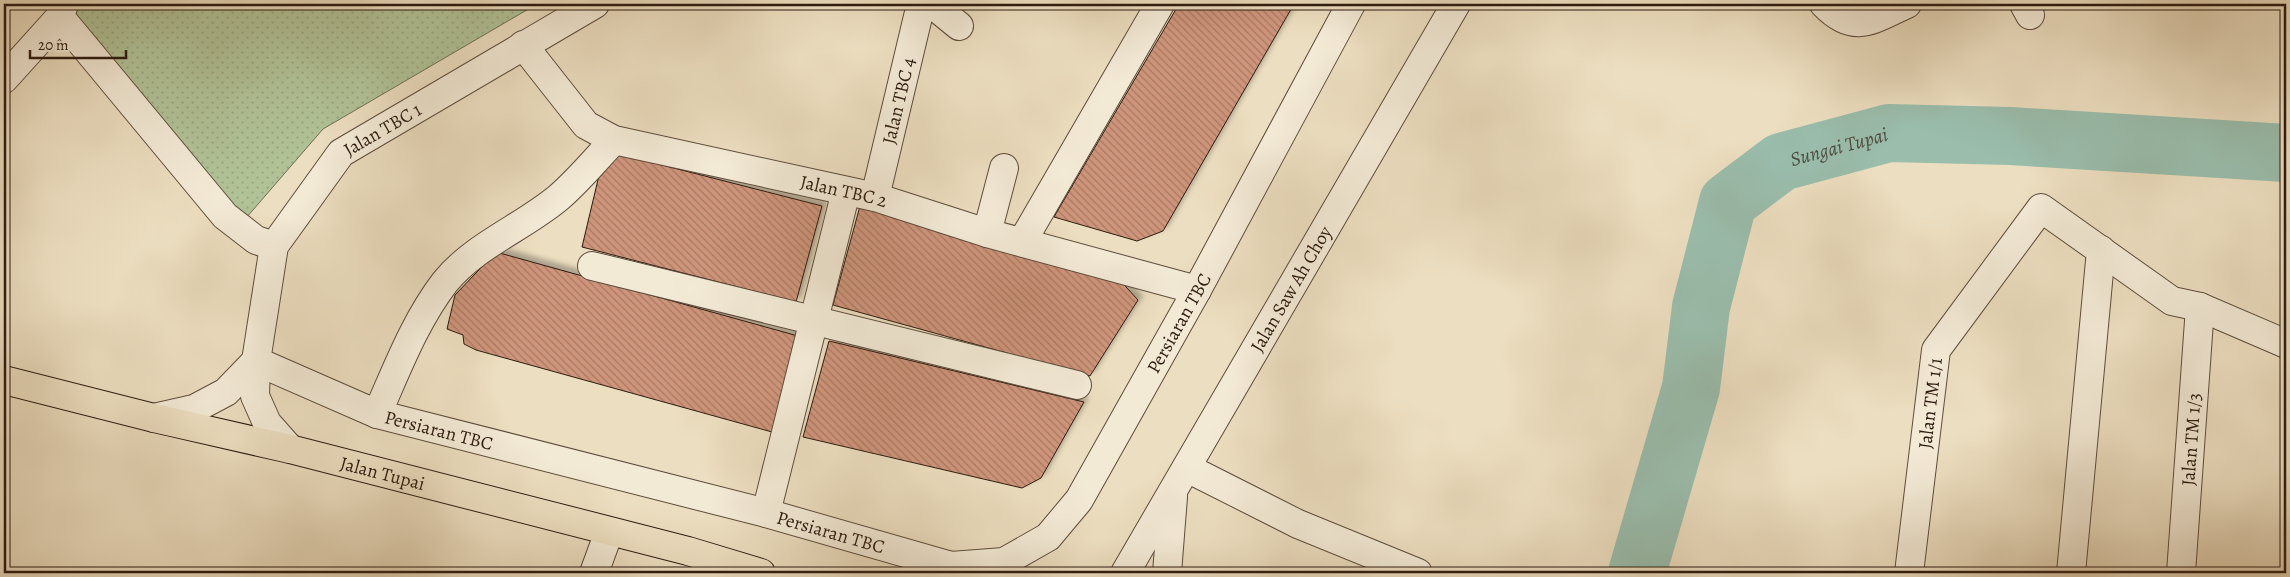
<svg xmlns="http://www.w3.org/2000/svg" width="2290" height="577" font-family="Alegreya,serif">
<defs>
<pattern id="grass-dots" width="8" height="8" patternUnits="userSpaceOnUse" patternTransform="scale(1.25)"><rect width="8" height="8" fill="#b1c297"/><path d="M2 2h.1M6 6h.1" fill="none" stroke="#99a681" stroke-width="1.8" stroke-linecap="round"/></pattern>
<pattern id="building-back-hatch" width="6" height="6" patternUnits="userSpaceOnUse" patternTransform="scale(1.25)"><rect width="6" height="6" fill="#cf957b"/><path d="M-1 5l2 2M0 0l6 6M5-1l2 2" fill="none" stroke="#a87963"/></pattern>
<filter id="shadow"><feDropShadow dx="4.5" dy="-4.5" stdDeviation="2.5" flood-color="#0004"/></filter>
</defs>
<rect width="100%" height="100%" fill="#ecdec0"/>
<filter id="stains"><feTurbulence type="fractalNoise" baseFrequency=".004" numOctaves="4"/><feColorMatrix values="0 0 0 0 .2 0 0 0 0 .09 0 0 0 0 .02 0 0 0 .5 -.17"/></filter>
<radialGradient id="worn" r=".72"><stop offset=".6" stop-color="#630" stop-opacity="0"/><stop offset="1" stop-color="#630" stop-opacity=".3"/></radialGradient>
<!-- grass -->
<polygon fill="url(#grass-dots)" stroke="#6f6e54" points="83,4 537,4 323,129 240,225 64,22"/>
<g fill="none" stroke-linecap="round" stroke-linejoin="round">
<!-- river -->
<path stroke="#9abdac" stroke-width="58" id="s1" d="M 1637,573 L 1691,388 L 1701,307 L 1728,202 L 1781,162 L 1889,133 L 2010,136 L 2286,153"/>
</g>
<!-- building -->
<g fill="url(#building-back-hatch)" stroke="#2d1b10" filter="url(#shadow)">
<polygon points="1179,4 1294,4 1163,231 1137,241 1054,217"/>
<polygon points="619,154 822,206 796,302 582,247 601,167"/>
<polygon points="860,206 1115,275 1138,300 1090,376 833,305"/>
<polygon points="496,252 798,336 772,432 476,350 464,344 463,335 447,329 455,295"/>
<polygon points="829,341 1084,402 1041,478 1022,488 803,437"/>
</g>
<g fill="none" stroke-linecap="round" stroke-linejoin="round">
<defs>
<g id="minor">
<polyline points="64,4 60,17 225,216 256,240 274,246"/>
<polyline points="932,4 959,26"/>
<path d="M 1824,4 C 1855,36 1873,19 1907,4"/>
<polyline points="2024,4 2030,15"/>
<path id="s2" d="M 523,45 L 586,125 L 614,140 L 875,197 L 987,233 L 1197,290"/>
<polyline points="4,79 60,17"/>
<path id="s3" d="M 875,197 L 921,4"/>
<polyline points="987,233 1004,168"/>
<polyline points="1022,242 1160,4"/>
<polyline points="592,266 1077,385"/>
<path id="s4" d="M 256,361 L 377,414 L 766,513 L 951,566 L 1004,562 L 1048,537 L 1079,500 L 1197,290 L 1351,4"/>
<path d="M 377,414 C 397,369 415,321 445,282 C 475,245 522,228 558,198 C 578,181 596,159 614,140"/>
<polyline points="154,418 194,409 226,392 256,361"/>
<path id="s5" d="M 290,449 L 267,423 L 255,396 L 256,361 L 274,246 L 341,153 L 595,4"/>
<polyline points="1187,468 1298,524 1418,573"/>
<polyline points="766,513 846,191"/>
<polyline points="594,573 609,532"/>
<path id="s6" d="M 1125,573 L 1456,4"/>
<polyline points="1167,573 1173,497"/>
<path id="s7" d="M 1909,573 L 1936,350 L 2041,208 L 2172,301 L 2200,307 L 2286,344"/>
<polyline points="2071,573 2101,250"/>
<path id="s8" d="M 2181,573 L 2200,307"/>
</g>
<g id="major">
<path id="s9" d="M 4,380 L 154,418 L 290,449 L 688,551 L 761,573"/>
</g>
</defs>
<!-- minor casing -->
<use href="#minor" stroke="#5d4c3c" stroke-width="30"/>
<!-- major casing -->
<use href="#major" stroke="#2d1b10" stroke-width="30"/>
<!-- minor -->
<use href="#minor" stroke="#f3ead6" stroke-width="28"/>
<!-- major -->
<use href="#major" stroke="#ecdec0" stroke-width="28"/>
</g>
<g text-anchor="middle" stroke-width="5" stroke-linejoin="round" paint-order="stroke">
<!-- street labels -->
<g font-size="19" fill="#2d1b10" stroke="#f3ead6">
<text dy="7" stroke="none"><textPath href="#s3" startOffset="99">Jalan TBC 4</textPath></text>
<text dy="7" stroke="none"><textPath href="#s5" startOffset="378">Jalan TBC 1</textPath></text>
<text dy="7" stroke="none"><textPath href="#s2" startOffset="369">Jalan TBC 2</textPath></text>
<text dy="7" stroke="none"><textPath href="#s6" startOffset="329">Jalan Saw Ah Choy</textPath></text>
<text dy="7" stroke="none"><textPath href="#s4" startOffset="1081">Persiaran TBC</textPath></text>
<text dy="7" stroke="none"><textPath href="#s7" startOffset="171">Jalan TM 1/1</textPath></text>
<text dy="7" stroke="none"><textPath href="#s4" startOffset="196">Persiaran TBC</textPath></text>
<text dy="7" stroke="none"><textPath href="#s8" startOffset="134">Jalan TM 1/3</textPath></text>
<text dy="7" stroke="none"><textPath href="#s9" startOffset="390">Jalan Tupai</textPath></text>
<text dy="7" stroke="none"><textPath href="#s4" startOffset="601">Persiaran TBC</textPath></text>
</g>
<!-- water labels -->
<g font-size="20" font-style="italic" fill="#4e4c3f" stroke="#f3ead6">
<text dy="7" stroke="none"><textPath href="#s1" startOffset="509">Sungai Tupai</textPath></text>
</g>
</g>
<!-- margin -->
<rect width="2290" height="577" fill="none" stroke="#ecdec0" stroke-width="20"/>
<rect x="5" y="5" width="2280" height="567" fill="none" stroke="#2d1b10" stroke-width="2.5"/>
<rect x="10" y="10" width="2270" height="557" fill="none" stroke="#2d1b10"/>
<!-- scale -->
<path d="M30 50v8h96v-8" fill="none" stroke="#2d1b10" stroke-width="2.5"/>
<text x="38" y="50" font-size="15" fill="#2d1b10" stroke="#f3ead6" stroke-width="4" paint-order="stroke">20 m</text>
<rect width="100%" height="100%" filter="url(#stains)"/>
<rect width="100%" height="100%" fill="url(#worn)"/>
</svg>
